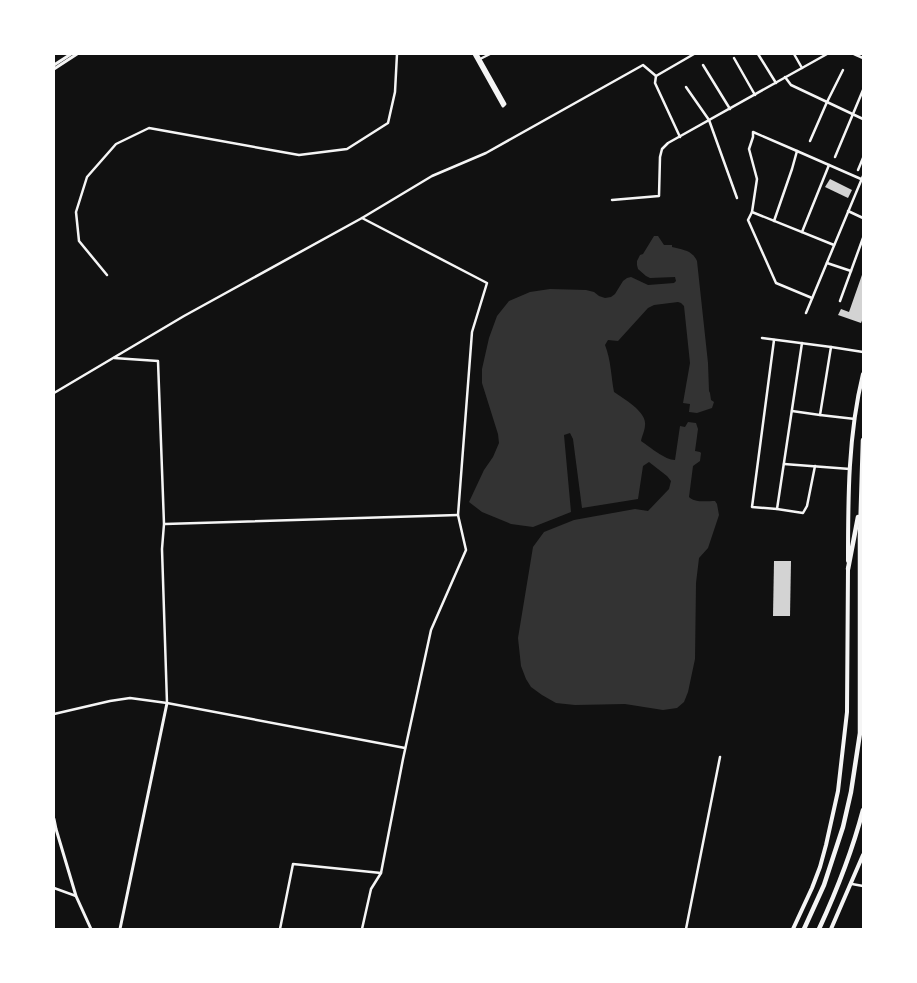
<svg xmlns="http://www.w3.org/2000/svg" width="917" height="983" font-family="'Exo 2',sans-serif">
<rect width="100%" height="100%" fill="#111"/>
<!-- water -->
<path fill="#333" d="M 654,236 L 658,236 L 664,245 L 672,245 L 672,247 C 683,250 692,250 697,261 L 708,363 L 709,391 L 710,393 L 711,400 L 714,402 L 712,408 L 697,413 L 689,412 L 690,404 L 683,403 L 690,363 L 684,306 L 681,303 L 678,302 L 654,305 L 648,308 L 618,341 L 608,340 L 605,345 C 611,360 611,376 614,392 C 624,399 647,412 645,425 C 645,430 642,436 641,441 C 650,447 665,460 675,460 L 680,426 L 685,427 L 688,422 L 696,423 L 698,429 L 695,451 L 700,452 L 701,453 L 700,461 L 693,466 L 689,497 C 695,503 707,501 715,501 L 717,504 L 719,515 L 708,548 L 699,558 L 696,583 L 695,659 L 688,692 L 684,702 L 677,708 L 663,710 L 625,704 L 575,705 L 556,703 L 542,695 L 531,687 L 526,679 L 521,666 L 518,638 L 533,547 L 544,532 L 574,520 L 635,509 L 648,511 L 669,489 L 671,481 L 667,476 L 649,462 L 643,466 L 638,499 L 582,508 L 573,439 L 570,433 L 564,435 L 571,512 L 533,527 L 511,524 L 482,512 L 469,502 L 484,470 L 493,457 L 499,443 L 498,434 L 482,383 L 482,369 L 489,338 L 497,316 L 509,301 L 530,292 L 550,289 L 586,290 L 594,292 L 599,296 L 605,298 L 611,297 L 615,294 L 623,281 L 627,278 L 631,277 L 648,285 L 674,283 L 676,281 L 675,277 L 650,278 L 646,276 L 638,269 L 637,265 L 637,261 L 640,255 L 643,254 Z"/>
<!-- building -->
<g fill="#d3d3d3">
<polygon points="830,179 852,190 848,198 825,187"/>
<polygon points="863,272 863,318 861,323 838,315 841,309 849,312"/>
<polygon points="774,561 791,561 790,616 773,616"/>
</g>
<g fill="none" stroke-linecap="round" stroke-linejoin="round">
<!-- minor -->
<g stroke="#f5f5f5" stroke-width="2.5">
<polyline points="758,54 776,83"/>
<polyline points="794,54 802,68"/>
<polyline points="854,54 863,58"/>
<polyline points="734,58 755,95"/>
<polyline points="480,59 490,54"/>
<polyline points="703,65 730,109"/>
<polyline points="785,77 791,85 863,119"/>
<polyline points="686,87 709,120 737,198"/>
<polyline points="680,137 655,83 656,76 694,54"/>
<polyline points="810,141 827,102 843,70"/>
<polyline points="797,151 753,132 753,137 749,149 757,179 752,212 834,245"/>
<polyline points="835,157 863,90"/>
<polyline points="858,170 863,158"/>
<polyline points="612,200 659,196 660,157 662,149 668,143 827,54"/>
<polyline points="848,211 863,218"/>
<polyline points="752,212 748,220 776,283 812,298"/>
<polyline points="774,221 792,169 797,151 861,179"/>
<polyline points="802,232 829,165"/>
<polyline points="827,263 851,271"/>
<polyline points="107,275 79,241 76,212 87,177 116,144 149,128 299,155 347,149 388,123 395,92 397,54"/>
<polyline points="840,301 863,238"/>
<polyline points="806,313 863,176"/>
<polyline points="762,338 831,347"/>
<polyline points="774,340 752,507 777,509"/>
<polyline points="802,343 777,509 803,513 807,506 815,466"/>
<polyline points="114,358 158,361 164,524 162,549 167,703"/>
<polyline points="54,393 184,316 362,218 432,176 486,153 643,65 656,76"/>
<polyline points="792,411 820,415"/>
<polyline points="855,419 820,415 831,347 863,352"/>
<polyline points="784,464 850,469"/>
<polyline points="165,524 458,515"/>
<polyline points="54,714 110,701 130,698 167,703 405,748"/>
<polyline points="852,884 863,886"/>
<polyline points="54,888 76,896"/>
<polyline points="280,929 293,864 381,873 403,759 431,630 466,550 458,515 472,332 487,283 362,218"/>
<polyline points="362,929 371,889 381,873"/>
<polyline points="686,929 720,757"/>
</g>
<!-- tertiary -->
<g stroke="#f5f5f5" stroke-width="3">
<polyline points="474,54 503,106 505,104 477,54"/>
<polyline points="54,65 71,54"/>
<polyline points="54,69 77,54"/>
<polyline points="54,819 56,829 76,896 91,929"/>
<polyline points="120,929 167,703"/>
</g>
<!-- secondary -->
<g stroke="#f5f5f5" stroke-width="4">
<path d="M 848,561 C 848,498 848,435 863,374"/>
<polyline points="793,929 812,888 820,867 826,845 838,791 847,712 848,568"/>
<polyline points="831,929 863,855"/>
</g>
<!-- trunk -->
<g stroke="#f5f5f5" stroke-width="4.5">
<polyline points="848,569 858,517"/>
<polyline points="804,929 824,885 843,827 851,792 860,733 860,537 863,440"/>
<path d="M 819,929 C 837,890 852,852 863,810"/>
</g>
</g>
<!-- border -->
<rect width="917" height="983" fill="none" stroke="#ffffff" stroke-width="110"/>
</svg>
